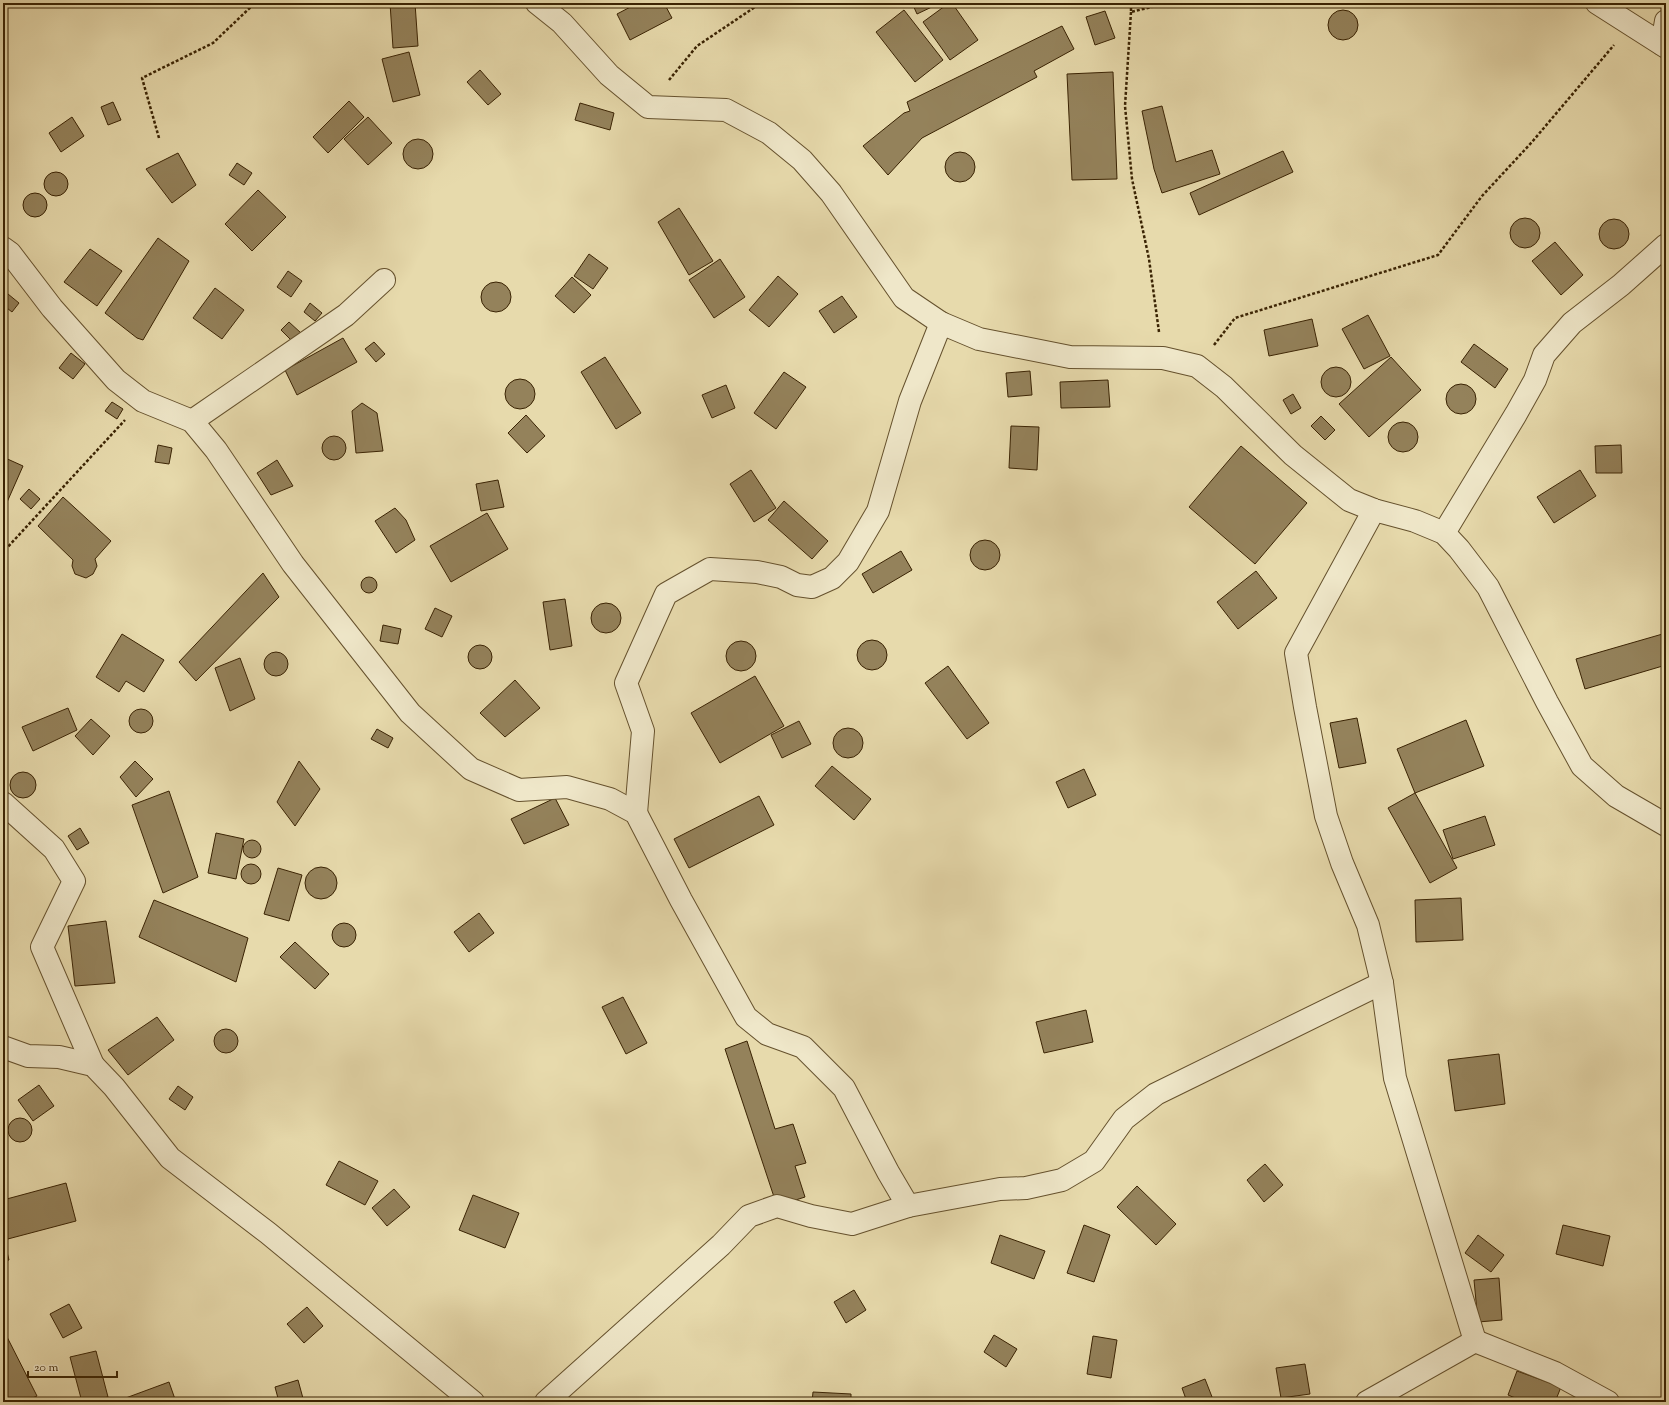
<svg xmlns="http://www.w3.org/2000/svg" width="1669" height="1405" font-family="'Sorts Mill Goudy',serif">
<rect width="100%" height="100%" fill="#e7daac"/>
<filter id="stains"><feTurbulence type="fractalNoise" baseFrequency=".005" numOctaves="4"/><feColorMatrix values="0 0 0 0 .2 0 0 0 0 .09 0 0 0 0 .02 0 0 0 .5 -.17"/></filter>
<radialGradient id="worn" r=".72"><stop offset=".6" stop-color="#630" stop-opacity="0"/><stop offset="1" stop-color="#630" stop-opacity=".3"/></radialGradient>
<!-- building -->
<g fill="#94825b" stroke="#3a2303">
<polygon points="390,3 415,3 418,46 393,48"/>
<polygon points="638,3 664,3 672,18 630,40 617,14"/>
<polygon points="912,3 935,3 936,5 917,14"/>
<polygon points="949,3 952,3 978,40 950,60 923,22"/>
<circle cx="1343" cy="25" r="15"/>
<polygon points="904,10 943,60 915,82 876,32"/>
<polygon points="1105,11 1115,38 1095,45 1086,17"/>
<polygon points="1062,26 1074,49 1034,71 1037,77 922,138 888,175 863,146 904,113 910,111 907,102"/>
<polygon points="409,52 420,95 393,102 382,59"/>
<polygon points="480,70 501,94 488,105 467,82"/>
<polygon points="1113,72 1117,179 1072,180 1067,74"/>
<polygon points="349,101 364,117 328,153 313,137"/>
<polygon points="113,102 121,120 108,125 101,107"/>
<polygon points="580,103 614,113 610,130 575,120"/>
<polygon points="1162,106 1176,162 1212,150 1220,174 1162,193 1154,169 1142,111"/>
<polygon points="72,117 84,136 61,152 49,133"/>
<polygon points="368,117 392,143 368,165 344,139"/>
<circle cx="418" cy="154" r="15"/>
<polygon points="1283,151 1293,172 1199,215 1190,193"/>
<circle cx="960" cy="167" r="15"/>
<polygon points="178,153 196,185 172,203 146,169"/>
<polygon points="237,163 252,173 244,185 229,175"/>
<circle cx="56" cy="184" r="12"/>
<polygon points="258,190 286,217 252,251 225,224"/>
<circle cx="35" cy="205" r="12"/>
<polygon points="679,208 713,261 689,275 658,222"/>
<circle cx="1525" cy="233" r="15"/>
<circle cx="1614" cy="234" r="15"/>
<polygon points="158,238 189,261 143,340 137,338 105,313"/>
<polygon points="1555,242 1583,275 1561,295 1532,261"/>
<polygon points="90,249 122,271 97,306 64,282"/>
<polygon points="589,254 608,268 593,289 574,276"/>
<polygon points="720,259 745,297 714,318 689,280"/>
<polygon points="288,271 302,281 291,297 277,287"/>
<polygon points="778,276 798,294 769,327 749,310"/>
<polygon points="572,277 591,295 574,313 555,296"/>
<circle cx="496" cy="297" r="15"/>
<polygon points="215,288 244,310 222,339 193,318"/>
<polygon points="8,294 19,303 12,312 3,305 3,301"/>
<polygon points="842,296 857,317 834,333 819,311"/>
<polygon points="310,303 322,313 315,321 304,312"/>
<polygon points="1368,315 1390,356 1364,369 1342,329"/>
<polygon points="1312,319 1318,346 1269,356 1264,330"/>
<polygon points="289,322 301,333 293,342 281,330"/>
<polygon points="343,338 357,362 297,395 285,370"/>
<polygon points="374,342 385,354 376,362 365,349"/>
<polygon points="1474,344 1508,369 1495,388 1461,362"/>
<polygon points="71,353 85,364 73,379 59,368"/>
<polygon points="605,357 641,413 616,429 581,372"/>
<polygon points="1391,357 1421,390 1369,437 1339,404"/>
<circle cx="1336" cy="382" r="15"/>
<polygon points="1030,371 1032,395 1008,397 1006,373"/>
<polygon points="784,372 806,387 776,429 754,413"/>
<circle cx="520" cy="394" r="15"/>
<polygon points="1108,380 1110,407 1061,408 1060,382"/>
<circle cx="1461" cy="399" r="15"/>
<polygon points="726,385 735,408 712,418 702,395"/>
<polygon points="1293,394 1301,408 1291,414 1283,400"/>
<polygon points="112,402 123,409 117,419 105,411"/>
<polygon points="362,403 377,413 383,451 356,453 352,411"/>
<polygon points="526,415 545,436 527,453 508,433"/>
<polygon points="1321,416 1335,430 1325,440 1311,426"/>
<circle cx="1403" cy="437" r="15"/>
<polygon points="1011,426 1039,427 1037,470 1009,468"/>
<circle cx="334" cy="448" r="12"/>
<polygon points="158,445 172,448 169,464 155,462"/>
<polygon points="1621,445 1622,473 1596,473 1595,446"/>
<polygon points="1241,446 1307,503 1255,564 1189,507"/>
<polygon points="3,457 23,466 4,509 3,509"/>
<polygon points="277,460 293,486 271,495 257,473"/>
<polygon points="751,470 776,508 754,522 730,484"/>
<polygon points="1580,470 1596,496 1554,523 1537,497"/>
<polygon points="498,480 504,507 481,511 476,484"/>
<polygon points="29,489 40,499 31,509 20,499"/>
<polygon points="63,497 111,541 95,559 97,566 93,574 86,578 75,574 72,566 73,560 38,526"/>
<polygon points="784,501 828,541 812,559 768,520"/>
<polygon points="395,508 406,520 415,540 396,553 375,521"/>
<polygon points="487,513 508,549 451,582 430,546"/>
<circle cx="985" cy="555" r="15"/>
<polygon points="901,551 912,570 873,593 862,574"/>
<polygon points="1256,571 1277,598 1238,629 1217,602"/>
<polygon points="263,573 279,597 196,681 179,662"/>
<circle cx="369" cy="585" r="8"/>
<polygon points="565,599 572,646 550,650 543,602"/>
<circle cx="606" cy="618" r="15"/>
<polygon points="435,608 452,616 442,637 425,629"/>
<polygon points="383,625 401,629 398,644 380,641"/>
<polygon points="1666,633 1666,665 1585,689 1576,659"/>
<polygon points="122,634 164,660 144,692 126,681 119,692 96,677"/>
<circle cx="872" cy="655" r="15"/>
<circle cx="741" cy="656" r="15"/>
<circle cx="480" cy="657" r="12"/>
<circle cx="276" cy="664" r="12"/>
<polygon points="240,658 255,699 230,711 215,668"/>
<polygon points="948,666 989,723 967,739 925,683"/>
<polygon points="755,676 784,726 720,763 691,713"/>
<polygon points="515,680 540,708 505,737 480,713"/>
<polygon points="68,708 77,730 33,751 22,727"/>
<circle cx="141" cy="721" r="12"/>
<polygon points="1357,718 1366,763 1339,768 1330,723"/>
<polygon points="91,719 110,736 93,755 75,736"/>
<polygon points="1466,720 1484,766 1415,793 1397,749"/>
<polygon points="799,721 811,744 782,758 771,735"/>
<circle cx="848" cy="743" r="15"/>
<polygon points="377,729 393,738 388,748 371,739"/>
<polygon points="135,761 153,779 136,797 120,777"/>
<polygon points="299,761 320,789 295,826 277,802"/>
<polygon points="832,766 871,799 854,820 815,786"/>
<polygon points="1084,769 1096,795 1068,808 1056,782"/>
<circle cx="23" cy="785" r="13"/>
<polygon points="169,791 198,877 163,893 132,805"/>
<polygon points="1415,793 1457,868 1430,883 1388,808"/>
<polygon points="759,796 774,825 689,868 674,839"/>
<polygon points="555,798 569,825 524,844 511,819"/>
<polygon points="1485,816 1495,845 1453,859 1443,830"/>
<polygon points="80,828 89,843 77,850 68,836"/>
<polygon points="216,833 244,839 236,879 208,873"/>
<circle cx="252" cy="849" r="9"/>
<circle cx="251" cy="874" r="10"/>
<circle cx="321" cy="883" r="16"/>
<polygon points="278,868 302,875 289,921 264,914"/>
<polygon points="1461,898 1463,940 1416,942 1415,900"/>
<polygon points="154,900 248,938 236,982 139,937"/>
<polygon points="479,913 494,933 469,952 454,932"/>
<polygon points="106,921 115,983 75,986 68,926"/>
<circle cx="344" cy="935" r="12"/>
<polygon points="295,942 329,974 315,989 280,957"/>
<polygon points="623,997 647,1043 626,1054 602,1007"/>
<polygon points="1086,1010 1093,1042 1044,1053 1036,1022"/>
<polygon points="157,1017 174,1040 128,1075 108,1050"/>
<circle cx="226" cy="1041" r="12"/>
<polygon points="747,1041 775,1129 793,1124 806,1163 795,1166 805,1197 777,1206 725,1049"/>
<polygon points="1499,1054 1505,1104 1455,1111 1448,1060"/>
<polygon points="39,1085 54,1106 33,1121 18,1100"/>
<polygon points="178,1086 193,1097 185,1110 169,1099"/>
<circle cx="20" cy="1130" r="12"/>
<polygon points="339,1161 378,1181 365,1205 326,1185"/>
<polygon points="1265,1164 1283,1185 1264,1202 1247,1180"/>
<polygon points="66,1183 76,1221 4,1240 9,1260 3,1261 3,1200"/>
<polygon points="1137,1186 1176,1224 1156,1245 1117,1207"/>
<polygon points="394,1189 410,1207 387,1226 372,1208"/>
<polygon points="473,1195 519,1213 505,1248 459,1230"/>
<polygon points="1084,1225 1110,1235 1094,1282 1067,1273"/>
<polygon points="1563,1225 1610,1236 1603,1266 1556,1254"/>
<polygon points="1000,1235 1045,1251 1034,1279 991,1263"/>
<polygon points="1478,1235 1504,1255 1491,1272 1465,1253"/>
<polygon points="1499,1278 1502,1320 1478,1322 1474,1280"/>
<polygon points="854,1290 866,1310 846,1323 834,1302"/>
<polygon points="69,1304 82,1328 63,1338 50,1314"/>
<polygon points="307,1307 323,1326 304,1343 287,1324"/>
<polygon points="5,1333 37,1396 24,1402 3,1402 3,1334"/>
<polygon points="994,1335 1017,1349 1006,1367 984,1352"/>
<polygon points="1093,1336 1117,1340 1111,1378 1087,1374"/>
<polygon points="96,1351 108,1397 82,1402 70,1357"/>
<polygon points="1305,1364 1310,1394 1281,1398 1276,1368"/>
<polygon points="1517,1371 1561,1387 1555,1402 1525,1402 1508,1395"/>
<polygon points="1205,1379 1214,1402 1187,1402 1182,1388"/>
<polygon points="298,1380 304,1402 279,1402 275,1387"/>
<polygon points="169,1382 176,1402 125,1402 123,1399"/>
<polygon points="813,1392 851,1394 851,1402 812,1402"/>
</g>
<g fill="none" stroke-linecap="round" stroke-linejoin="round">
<defs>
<g id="minor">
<polyline points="537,3 562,23 609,75 648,107 726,110 769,133 802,160 831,193 904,298 941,323 979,339 1070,357 1163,358 1197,366 1224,387 1293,455 1349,500 1374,510 1415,521 1444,533 1459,549 1488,587 1547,702 1582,766 1616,796 1666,825"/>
<polyline points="1597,3 1666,47"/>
<polyline points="1662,44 1666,21"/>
<polyline points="3,248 10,253 52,308 116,380 143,401 192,421 216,450 293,564 410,713 471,769 519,790 567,787 610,799 636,813 681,900 746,1017 767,1034 803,1047 844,1088 888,1172 908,1206 1000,1189 1026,1188 1062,1180 1094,1161 1124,1119 1156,1094 1382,983"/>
<polyline points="192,421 346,315 384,280"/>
<polyline points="1374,510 1296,653 1305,707 1326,816 1342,863 1368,925 1382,983 1395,1078 1475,1341"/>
<polyline points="1444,533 1516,414 1535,380 1544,355 1572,323 1621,285 1666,245"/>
<polyline points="3,803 54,849 74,881 42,947 93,1065"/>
<polyline points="636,813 643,731 626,683 666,594 710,569 757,572 781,577 797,585 812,587 832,578 848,562 878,511 910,401 941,323"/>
<polyline points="3,1047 28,1056 59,1057 93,1065 114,1087 170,1158 268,1233 473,1402"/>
<polyline points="1475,1341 1555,1373 1608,1402"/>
<polyline points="546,1402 721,1245 749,1216 777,1206 811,1216 852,1224 908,1206"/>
<polyline points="1367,1402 1475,1341"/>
</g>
</defs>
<!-- minor casing -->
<use href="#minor" stroke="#65512d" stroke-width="24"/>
<!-- path -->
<g stroke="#3a2303" stroke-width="2.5" stroke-dasharray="3 2" stroke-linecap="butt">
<polyline points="1131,3 1131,12 1168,3"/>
<polyline points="1131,12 1125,106 1132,179 1149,259 1159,332"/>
<polyline points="669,80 697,46 761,3"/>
<polyline points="159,138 142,78 213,43 255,3"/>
<polyline points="1214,345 1235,318 1438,255 1482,196 1532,142 1614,45"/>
<polyline points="5,550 125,420"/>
</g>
<!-- minor -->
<use href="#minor" stroke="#efe7c9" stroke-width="22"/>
</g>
<!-- margin -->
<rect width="1669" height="1405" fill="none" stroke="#e7daac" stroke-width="16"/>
<rect x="4" y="4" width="1661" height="1397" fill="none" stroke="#3a2303" stroke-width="2"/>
<rect x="8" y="8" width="1653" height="1389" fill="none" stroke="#3a2303"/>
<!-- scale -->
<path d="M28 1371v6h89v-6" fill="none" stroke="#3a2303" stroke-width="2"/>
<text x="34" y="1371" font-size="12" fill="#3a2303" stroke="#efe7c9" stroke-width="3" paint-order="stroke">20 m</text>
<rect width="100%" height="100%" filter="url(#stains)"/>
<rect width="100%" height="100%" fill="url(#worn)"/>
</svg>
